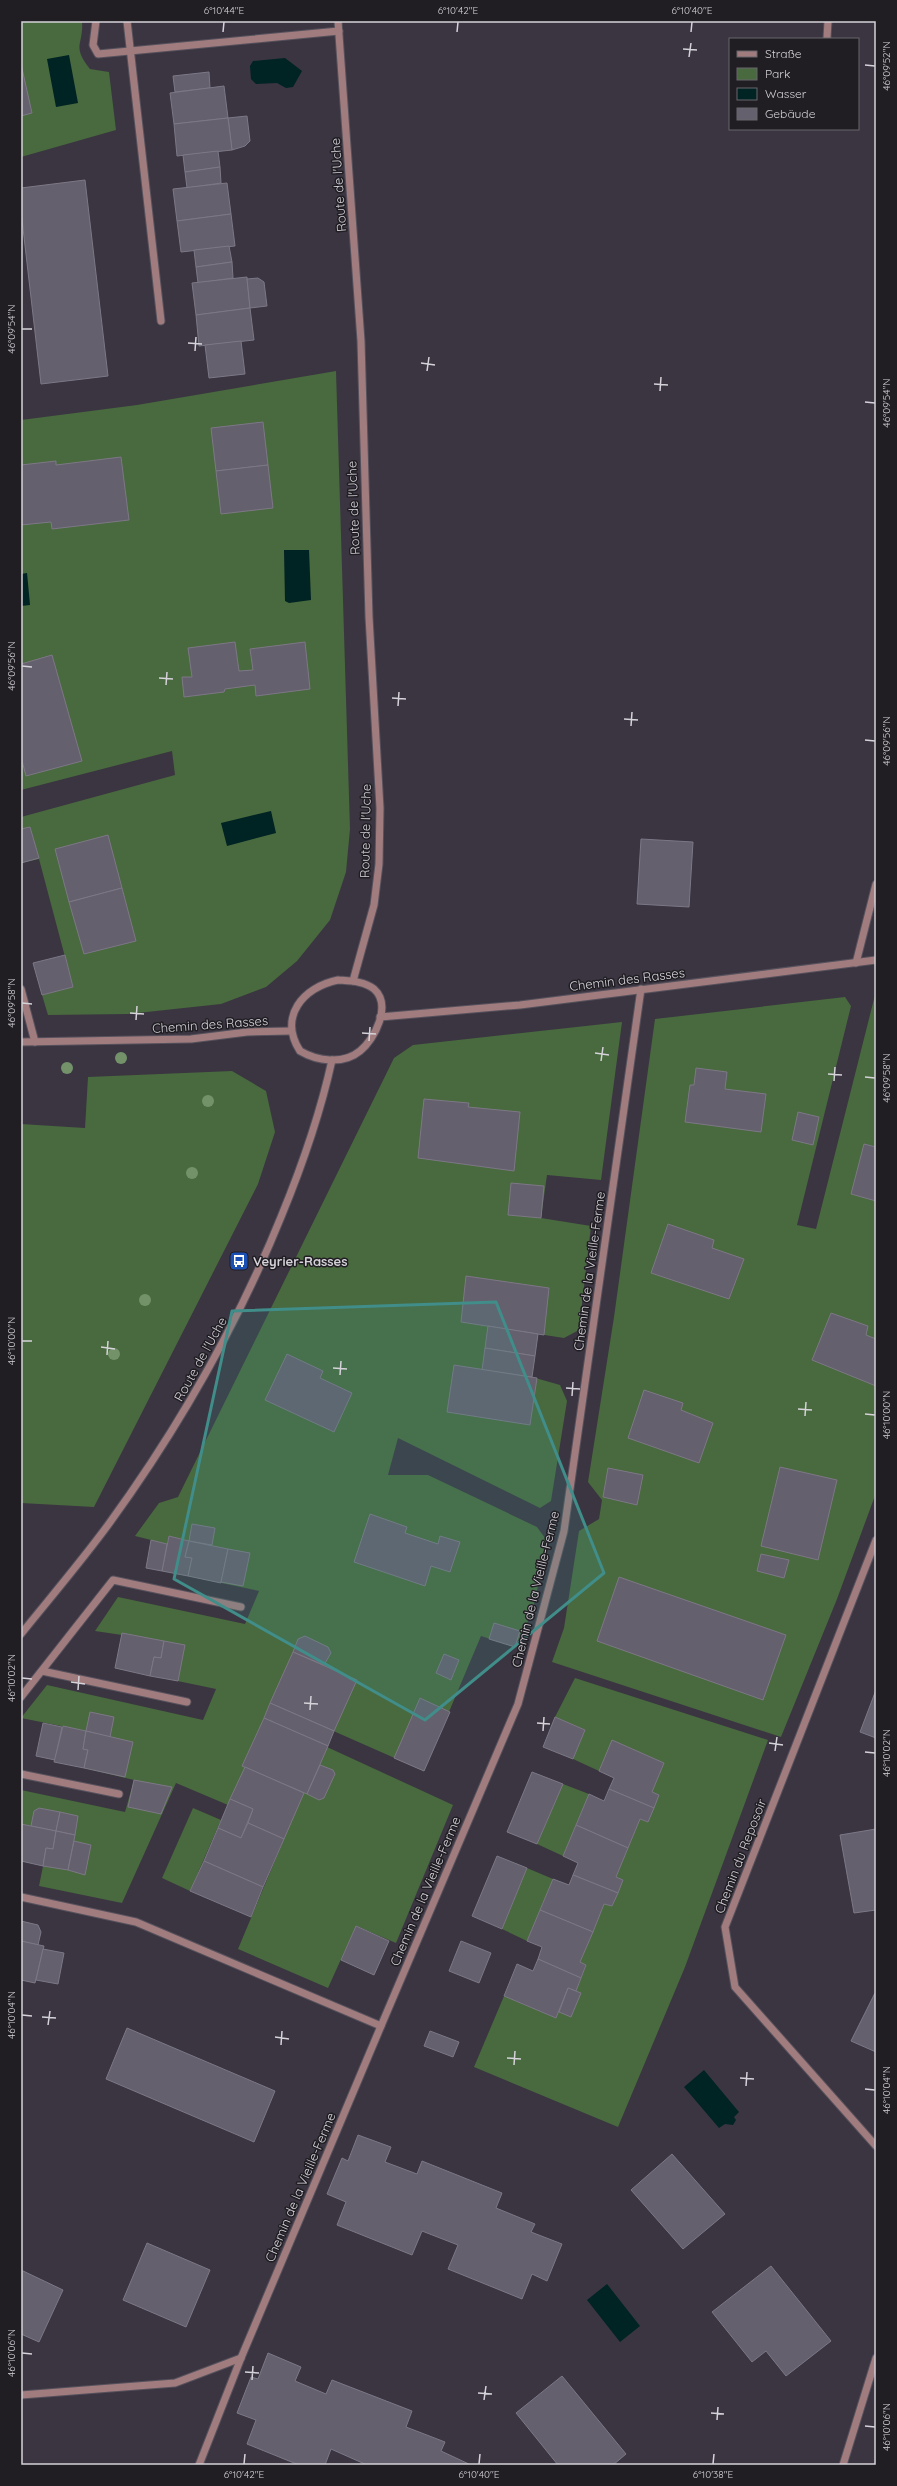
<svg xmlns="http://www.w3.org/2000/svg" width="897" height="2486" font-family="Quicksand,sans-serif">
<rect width="100%" height="100%" fill="#3a3541"/>
<!-- green -->
<g fill="#49693e">
<path d="M 21,21 L 82,21 C 84,45 71,45 90,69 L 109,72 L 116,130 L 21,157 Z"/>
<polygon points="336,371 350,829 346,872 330,920 297,961 266,987 221,1004 128,1014 48,1015 42,995 73,987 39,859 21,863 21,817 175,775 172,751 21,790 21,420 137,405"/>
<polygon points="875,995 876,1493 837,1599 781,1737 552,1662 564,1628 579,1531 599,1519 602,1500 588,1482 614,1317 655,1019 845,997 851,1006 797,1225 816,1229"/>
<polygon points="622,1022 601,1180 547,1175 541,1218 591,1226 579,1330 564,1338 538,1334 532,1377 560,1385 567,1401 551,1501 540,1508 398,1438 388,1475 428,1475 537,1527 548,1542 532,1613 515,1647 481,1636 424,1771 270,1703 264,1718 453,1805 396,1943 356,1926 328,1988 238,1949 284,1839 248,1823 253,1809 231,1799 228,1805 176,1783 122,1903 39,1886 43,1866 21,1861 21,1790 125,1812 134,1780 84,1768 88,1750 86,1731 21,1718 47,1685 203,1720 216,1689 115,1668 122,1635 95,1631 118,1597 245,1624 259,1591 188,1576 192,1559 188,1541 169,1536 167,1544 135,1536 159,1503 178,1497 394,1058 413,1045"/>
<polygon points="232,1071 266,1091 275,1132 258,1184 94,1507 21,1503 21,1124 85,1128 88,1077"/>
<polygon points="575,1678 768,1740 685,1967 618,2127 474,2067 504,1996 556,2018 568,1988 576,1991 586,1965 580,1962 604,1904 612,1906 623,1880 616,1877 640,1819 648,1822 658,1795 652,1792 664,1763 612,1741 599,1771 573,1759 585,1730 555,1717"/>
<polygon points="563,1784 589,1794 563,1856 537,1844"/>
<polygon points="193,1808 221,1820 190,1891 162,1878"/>
<polygon points="527,1868 553,1879 527,1941 502,1929"/>
</g>
<!-- water -->
<g fill="#002323">
<polygon points="69,55 78,103 56,107 47,59"/>
<polygon points="285,58 302,71 293,87 286,88 277,83 256,84 251,79 250,66 253,61"/>
<polygon points="284,550 309,550 311,600 289,603 285,601"/>
<polygon points="27,573 30,605 21,606 21,574"/>
<polygon points="271,811 276,833 227,846 221,823"/>
<polygon points="704,2070 739,2112 734,2117 736,2120 733,2125 725,2124 719,2128 684,2087"/>
<polygon points="607,2284 640,2326 620,2342 587,2300"/>
</g>
<!-- building -->
<g fill="#65606d" stroke="#7d7886">
<polygon points="21,64 32,113 21,116"/>
<polygon points="209,72 210,88 175,92 173,76"/>
<polygon points="224,86 228,118 174,124 170,93"/>
<polygon points="247,116 250,141 245,146 232,150 228,118"/>
<polygon points="228,118 232,150 177,156 174,124"/>
<polygon points="218,151 220,167 185,172 183,155"/>
<polygon points="220,167 221,183 187,188 185,172"/>
<polygon points="85,180 108,376 41,384 21,211 21,188"/>
<polygon points="227,183 231,214 177,221 173,189"/>
<polygon points="231,214 235,246 181,252 177,221"/>
<polygon points="229,246 232,262 196,267 194,250"/>
<polygon points="232,262 233,278 198,283 196,267"/>
<polygon points="247,277 250,308 196,315 192,283"/>
<polygon points="258,278 264,282 267,306 250,308 247,279"/>
<polygon points="250,308 254,340 199,346 196,315"/>
<polygon points="241,341 245,374 209,378 205,345"/>
<polygon points="263,422 268,465 216,471 211,428"/>
<polygon points="121,457 129,520 52,529 51,522 21,525 21,465 56,461 56,465"/>
<polygon points="268,465 273,508 221,514 216,471"/>
<polygon points="235,642 239,671 253,670 250,649 305,642 310,689 256,696 255,685 225,689 224,692 184,697 182,677 192,677 188,648"/>
<polygon points="52,655 82,761 26,776 21,757 21,664"/>
<polygon points="30,827 39,858 21,863 21,829"/>
<polygon points="108,835 122,888 69,902 55,849"/>
<polygon points="641,839 693,842 689,907 637,904"/>
<polygon points="122,888 136,941 84,954 69,902"/>
<polygon points="65,955 73,987 42,995 33,963"/>
<polygon points="696,1068 727,1072 725,1089 766,1094 761,1132 685,1122 690,1085 694,1085"/>
<polygon points="424,1099 469,1103 468,1107 520,1112 514,1171 418,1158"/>
<polygon points="798,1112 819,1117 813,1145 792,1140"/>
<polygon points="864,1144 876,1147 876,1201 851,1194"/>
<polygon points="511,1183 544,1186 541,1218 508,1215"/>
<polygon points="668,1224 714,1240 712,1248 744,1259 729,1299 651,1273"/>
<polygon points="466,1276 549,1288 544,1335 461,1322"/>
<polygon points="831,1313 868,1326 866,1335 876,1339 876,1386 812,1360"/>
<polygon points="488,1326 538,1334 535,1356 485,1348"/>
<polygon points="485,1348 535,1356 532,1377 482,1370"/>
<polygon points="287,1354 323,1371 320,1378 352,1393 334,1432 265,1400"/>
<polygon points="454,1365 537,1378 530,1425 447,1412"/>
<polygon points="644,1390 683,1403 681,1410 713,1423 699,1463 628,1438"/>
<polygon points="780,1467 837,1480 818,1560 761,1546"/>
<polygon points="608,1468 643,1475 637,1505 603,1497"/>
<polygon points="370,1514 407,1527 405,1533 438,1544 440,1536 460,1542 450,1572 431,1566 425,1586 354,1562"/>
<polygon points="192,1524 215,1528 212,1545 189,1541"/>
<polygon points="169,1536 189,1541 185,1557 192,1558 188,1576 162,1571"/>
<polygon points="151,1540 167,1544 162,1571 146,1568"/>
<polygon points="189,1541 228,1549 221,1583 188,1576 192,1558 185,1557"/>
<polygon points="228,1549 250,1553 243,1586 221,1582"/>
<polygon points="761,1554 789,1560 784,1578 757,1571"/>
<polygon points="619,1577 786,1635 763,1700 597,1641"/>
<polygon points="494,1623 520,1631 515,1647 489,1639"/>
<polygon points="122,1633 164,1641 161,1658 154,1657 150,1676 115,1668"/>
<polygon points="305,1636 328,1647 331,1653 324,1665 293,1652 298,1639"/>
<polygon points="164,1641 185,1645 178,1681 150,1676 154,1657 161,1658"/>
<polygon points="293,1652 357,1680 334,1731 270,1703"/>
<polygon points="444,1654 459,1660 451,1680 436,1673"/>
<polygon points="876,1690 876,1738 860,1732"/>
<polygon points="420,1698 450,1712 424,1771 394,1758"/>
<polygon points="270,1703 334,1731 328,1746 264,1718"/>
<polygon points="90,1712 114,1717 110,1737 86,1731"/>
<polygon points="555,1717 585,1730 573,1759 543,1747"/>
<polygon points="264,1718 328,1746 307,1794 242,1766"/>
<polygon points="43,1723 62,1727 55,1760 36,1756"/>
<polygon points="63,1726 86,1731 83,1749 88,1750 84,1768 54,1762"/>
<polygon points="86,1731 133,1742 125,1777 84,1768 88,1750 83,1749"/>
<polygon points="612,1740 664,1763 652,1792 659,1795 654,1808 609,1789 614,1778 599,1771"/>
<polygon points="320,1765 333,1770 335,1774 324,1798 319,1800 307,1794"/>
<polygon points="245,1767 304,1793 284,1839 248,1823 253,1809 230,1799"/>
<polygon points="532,1772 563,1784 537,1844 507,1832"/>
<polygon points="134,1780 172,1787 161,1814 128,1807"/>
<polygon points="609,1789 654,1808 648,1822 640,1819 628,1848 576,1825 589,1794 604,1801"/>
<polygon points="230,1799 253,1809 241,1838 218,1828"/>
<polygon points="39,1808 60,1812 56,1831 31,1826 34,1811"/>
<polygon points="60,1812 78,1816 75,1835 56,1831"/>
<polygon points="248,1823 284,1839 263,1887 204,1861 218,1828 241,1838"/>
<polygon points="21,1824 56,1831 53,1849 46,1848 43,1866 21,1861"/>
<polygon points="576,1825 628,1848 616,1877 623,1880 618,1893 573,1875 578,1863 563,1856"/>
<polygon points="876,1829 876,1910 854,1913 840,1835"/>
<polygon points="56,1831 75,1835 68,1870 43,1866 46,1848 53,1849"/>
<polygon points="74,1841 91,1845 85,1875 68,1870"/>
<polygon points="497,1856 527,1868 502,1929 472,1916"/>
<polygon points="204,1861 263,1887 251,1917 190,1891"/>
<polygon points="573,1875 618,1893 612,1906 604,1904 593,1932 540,1910 553,1879 569,1885"/>
<polygon points="540,1910 593,1932 580,1962 586,1965 581,1978 538,1959 542,1947 527,1941"/>
<polygon points="21,1921 38,1925 41,1932 38,1945 21,1941"/>
<polygon points="356,1926 389,1941 374,1975 341,1960"/>
<polygon points="21,1941 44,1946 35,1983 21,1980"/>
<polygon points="461,1941 491,1953 479,1983 449,1971"/>
<polygon points="43,1949 64,1953 58,1984 36,1980"/>
<polygon points="538,1959 581,1978 576,1991 568,1988 556,2018 504,1996 517,1964 533,1971"/>
<polygon points="568,1988 581,1993 571,2017 559,2012"/>
<polygon points="875,1993 876,1994 876,2052 851,2041"/>
<polygon points="127,2028 275,2091 254,2142 106,2079"/>
<polygon points="430,2031 459,2042 453,2057 424,2046"/>
<polygon points="358,2135 391,2147 385,2162 417,2174 422,2161 502,2193 496,2208 535,2224 531,2232 562,2244 547,2281 532,2274 522,2299 448,2269 458,2245 422,2231 412,2255 337,2225 346,2202 327,2194 342,2158 348,2161"/>
<polygon points="672,2154 725,2214 683,2249 631,2190"/>
<polygon points="147,2243 210,2270 186,2327 123,2300"/>
<polygon points="771,2266 831,2341 786,2376 766,2351 752,2362 712,2312"/>
<polygon points="21,2270 63,2290 39,2342 21,2334"/>
<polygon points="268,2353 301,2367 295,2381 326,2394 332,2380 412,2411 406,2427 445,2442 441,2451 471,2465 367,2465 331,2449 325,2465 299,2465 247,2444 256,2420 237,2413 251,2377 258,2379"/>
<polygon points="562,2376 626,2454 613,2465 558,2465 516,2413"/>
</g>
<g fill="none" stroke-linecap="round" stroke-linejoin="round">
<defs>
<g id="minor">
<polyline points="96,21 93,45 98,54 339,31"/>
<polyline points="127,21 161,321"/>
<polyline points="338,21 361,341 369,617 380,808 379,864 374,905 353,981"/>
<polyline points="827,38 828,21"/>
<polyline points="856,963 876,884"/>
<path d="M 338,980 C 350,981 364,981 374,989 C 392,1005 375,1039 360,1051 C 343,1065 317,1061 300,1051 C 278,1017 303,987 338,980 Z"/>
<polyline points="21,989 35,1042"/>
<polyline points="380,1017 520,1005 876,960"/>
<polyline points="21,1042 191,1039 247,1032 291,1031"/>
<polyline points="876,1540 725,1927 735,1987 876,2146"/>
<path d="M 21,1634 C 50,1598 80,1563 108,1525 C 178,1429 236,1328 281,1217 C 302,1166 320,1115 332,1060"/>
<polyline points="42,1671 187,1702"/>
<polyline points="21,1697 113,1580 241,1607"/>
<polyline points="21,1774 119,1794"/>
<polyline points="21,1897 136,1922 381,2026 518,1704 564,1531 641,989"/>
<polyline points="21,2395 175,2383 241,2358"/>
<polyline points="199,2465 241,2358 381,2026"/>
<polyline points="843,2465 876,2358"/>
</g>
</defs>
<!-- minor casing -->
<use href="#minor" stroke="#56515c" stroke-width="9"/>
<!-- minor -->
<use href="#minor" stroke="#a07c7e" stroke-width="7"/>
</g>
<!-- trees -->
<g fill="#73926a">
<circle cx="121" cy="1058" r="6"/>
<circle cx="67" cy="1068" r="6"/>
<circle cx="208" cy="1101" r="6"/>
<circle cx="192" cy="1173" r="6"/>
<circle cx="145" cy="1300" r="6"/>
<circle cx="114" cy="1354" r="6"/>
</g>
<!-- marked area -->
<path fill="#408d89" fill-opacity="0.2" stroke="#408d89" stroke-width="3" stroke-linejoin="round" d="M 496,1302 L 604,1573 L 425,1720 L 174,1579 L 232,1311 Z"/>
<!-- ticks -->
<path fill="none" stroke="#d5d2d9" stroke-width="1.5" d="M 223,32 L 224,22M 457,32 L 458,22M 691,32 L 692,22M 683,49 L 697,50M 689,57 L 691,43M 865,65 L 875,66M 22,329 L 32,329M 188,343 L 202,344M 195,351 L 196,337M 421,363 L 435,365M 427,371 L 429,357M 654,384 L 668,385M 660,391 L 661,377M 865,402 L 875,403M 22,666 L 32,667M 159,678 L 173,679M 166,685 L 167,672M 392,698 L 406,699M 398,706 L 399,692M 624,719 L 638,720M 631,726 L 632,712M 865,740 L 875,741M 22,1003 L 32,1004M 130,1013 L 144,1014M 136,1020 L 137,1006M 362,1033 L 376,1034M 369,1041 L 370,1027M 595,1053 L 609,1055M 601,1061 L 603,1047M 828,1074 L 842,1075M 865,1077 L 875,1078M 834,1081 L 835,1067M 22,1341 L 32,1341M 101,1347 L 115,1349M 107,1355 L 108,1341M 333,1368 L 347,1369M 340,1375 L 341,1361M 566,1388 L 580,1389M 572,1396 L 573,1382M 798,1409 L 812,1410M 865,1414 L 875,1415M 805,1416 L 806,1402M 22,1678 L 32,1679M 71,1682 L 85,1684M 78,1690 L 79,1676M 304,1703 L 318,1704M 310,1710 L 311,1696M 537,1723 L 550,1724M 543,1731 L 544,1717M 769,1743 L 783,1745M 775,1751 L 777,1737M 865,1752 L 875,1753M 22,2015 L 32,2016M 42,2017 L 56,2018M 48,2025 L 50,2011M 275,2037 L 289,2039M 281,2045 L 282,2031M 507,2058 L 521,2059M 514,2065 L 515,2051M 740,2078 L 754,2079M 746,2086 L 747,2072M 865,2089 L 875,2090M 22,2353 L 32,2354M 245,2372 L 259,2373M 252,2380 L 253,2366M 478,2393 L 492,2394M 484,2400 L 486,2386M 711,2413 L 724,2414M 717,2420 L 718,2407M 865,2426 L 875,2427M 244,2464 L 245,2454M 479,2464 L 480,2454M 713,2464 L 714,2454"/>
<!-- icons -->
<defs>
<symbol id="bus-square" viewBox="-11 -11 22 22"><rect x="-9" y="-9" width="18" height="18" rx="4" fill="#1a4fb4" stroke="#201e23"/><path d="M-5-6H5V4H4V6H2V4H-2V6H-4V4H-5ZM-3.5-4V0h7V-4ZM-3.5 1.2v1.5H-2V1.2ZM2 1.2v1.5H3.5V1.2Z" fill="#fff"/></symbol>
</defs>
<g fill-rule="evenodd">
<use href="#bus-square" x="228" y="1250" width="22" height="22"/>
</g>
<g text-anchor="middle" stroke-width="3" stroke-linejoin="round" paint-order="stroke">
<!-- street labels -->
<g font-size="13" fill="#d5d2d9" stroke="#201e23">
<text transform="translate(338 185) rotate(-94)" y="5">Route de l'Uche</text>
<text transform="translate(353 508) rotate(-92)" y="5">Route de l'Uche</text>
<text transform="translate(365 831) rotate(-89)" y="5">Route de l'Uche</text>
<text transform="translate(627 979) rotate(-7)" y="5">Chemin des Rasses</text>
<text transform="translate(210 1024) rotate(-4)" y="5">Chemin des Rasses</text>
<text transform="translate(589 1271) rotate(-82)" y="5">Chemin de la Vieille-Ferme</text>
<text transform="translate(200 1359) rotate(-61)" y="5">Route de l'Uche</text>
<text transform="translate(535 1589) rotate(-76)" y="5">Chemin de la Vieille-Ferme</text>
<text transform="translate(740 1856) rotate(-69)" y="5">Chemin du Reposoir</text>
<text transform="translate(425 1891) rotate(-67)" y="5">Chemin de la Vieille-Ferme</text>
<text transform="translate(300 2187) rotate(-67)" y="5">Chemin de la Vieille-Ferme</text>
</g>
<!-- poi labels -->
<g font-size="13" font-weight="bold" fill="#d5d2d9" stroke="#201e23" text-anchor="start">
<text x="253" y="1266">Veyrier-Rasses</text>
</g>
</g>
<!-- border -->
<rect width="897" height="2486" fill="none" stroke="#201e23" stroke-width="44"/>
<!-- legend -->
<rect x="729" y="38" width="130" height="92" fill="#201e23" stroke="#68666c"/>
<rect x="737" y="51" width="20" height="6" fill="#a07c7e" stroke="#68666c"/>
<text x="765" y="58" font-size="12" fill="#d5d2d9">Straße</text>
<rect x="737" y="68" width="20" height="12" fill="#49693e" stroke="#68666c"/>
<text x="765" y="78" font-size="12" fill="#d5d2d9">Park</text>
<rect x="737" y="88" width="20" height="12" fill="#002323" stroke="#68666c"/>
<text x="765" y="98" font-size="12" fill="#d5d2d9">Wasser</text>
<rect x="737" y="108" width="20" height="12" fill="#65606d" stroke="#68666c"/>
<text x="765" y="118" font-size="12" fill="#d5d2d9">Gebäude</text>
<rect x="22" y="22" width="853" height="2442" fill="none" stroke="#d5d2d9" stroke-width="1.5"/>
<g font-size="10" text-anchor="middle" fill="#d5d2d9">
<text x="224" y="14">6°10'44"E</text>
<text x="458" y="14">6°10'42"E</text>
<text x="692" y="14">6°10'40"E</text>
<text transform="translate(886 66) rotate(-90)" y="4">46°09'52"N</text>
<text transform="translate(11 329) rotate(-90)" y="4">46°09'54"N</text>
<text transform="translate(886 403) rotate(-90)" y="4">46°09'54"N</text>
<text transform="translate(11 666) rotate(-90)" y="4">46°09'56"N</text>
<text transform="translate(886 741) rotate(-90)" y="4">46°09'56"N</text>
<text transform="translate(11 1003) rotate(-90)" y="4">46°09'58"N</text>
<text transform="translate(886 1078) rotate(-90)" y="4">46°09'58"N</text>
<text transform="translate(11 1341) rotate(-90)" y="4">46°10'00"N</text>
<text transform="translate(886 1415) rotate(-90)" y="4">46°10'00"N</text>
<text transform="translate(11 1678) rotate(-90)" y="4">46°10'02"N</text>
<text transform="translate(886 1753) rotate(-90)" y="4">46°10'02"N</text>
<text transform="translate(11 2015) rotate(-90)" y="4">46°10'04"N</text>
<text transform="translate(886 2090) rotate(-90)" y="4">46°10'04"N</text>
<text transform="translate(11 2353) rotate(-90)" y="4">46°10'06"N</text>
<text transform="translate(886 2427) rotate(-90)" y="4">46°10'06"N</text>
<text x="244" y="2478">6°10'42"E</text>
<text x="479" y="2478">6°10'40"E</text>
<text x="713" y="2478">6°10'38"E</text>
</g>
</svg>
